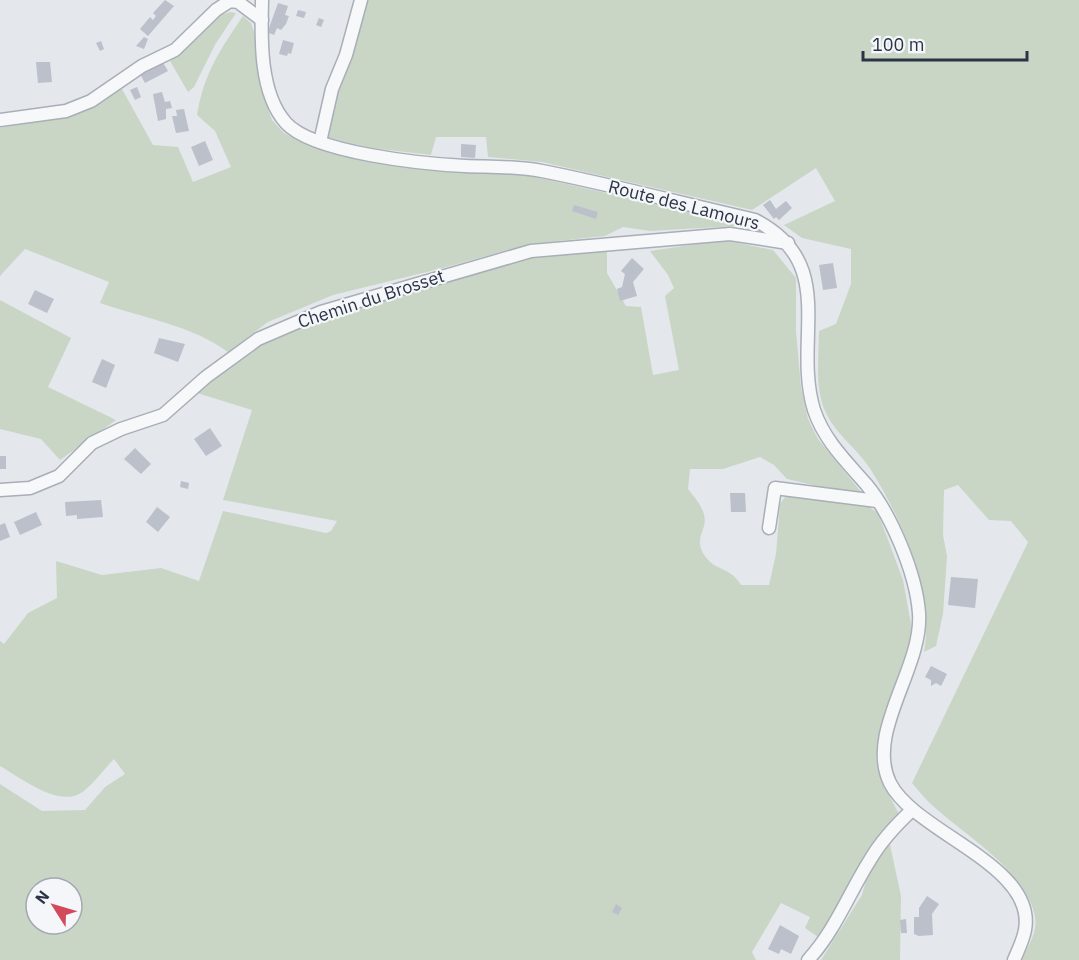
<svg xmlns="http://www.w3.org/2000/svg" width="1079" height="960" font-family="'IBM Plex Sans',sans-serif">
<rect width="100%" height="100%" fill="#e4e7ec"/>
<!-- green -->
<g fill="#c9d6c5" fill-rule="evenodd">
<path d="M 366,0 L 1079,0 L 1079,960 L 1021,960 C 1028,947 1038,932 1035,917 C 1028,873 965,835 934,807 C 926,800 919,791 912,783 L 1028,542 L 1011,521 L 989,520 L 958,485 L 944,490 L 943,535 L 947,556 L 943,614 L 936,646 L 924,652 C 935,592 902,520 871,470 C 858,449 837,436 826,413 C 814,388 819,358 819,331 L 836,324 L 851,284 L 851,249 L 802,238 L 784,225 L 835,201 L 816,168 L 752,210 L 542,162 L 488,157 L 486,137 L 436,137 L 431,155 L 372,148 L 326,137 L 336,91 L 365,12 Z"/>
<polygon points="230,12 236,13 216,43 194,87 188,92 170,61 221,15"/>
<path d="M 243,16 L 251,23 L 257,41 L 264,97 L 272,120 L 284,133 L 305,144 L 376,163 L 531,176 L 730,221 L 736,226 L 650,231 L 623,227 L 605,236 L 529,244 L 443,268 L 333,295 L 268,322 L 228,352 C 191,325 143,318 100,303 L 109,282 L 25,249 L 0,276 L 0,128 L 66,117 L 122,89 L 153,145 L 178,147 L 193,182 L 231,167 L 215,131 L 197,115 C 204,73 220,50 243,16 Z"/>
<path d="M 723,240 L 773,250 L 796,278 L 796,331 L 801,388 L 808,419 L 818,439 L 862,493 L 852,494 L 787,479 L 774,465 L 760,457 L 723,469 L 690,469 L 688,489 C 696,499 708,512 704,526 C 701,536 697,542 703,553 C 715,573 729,565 741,585 L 769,585 L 776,554 L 780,504 L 785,497 L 798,493 L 866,505 L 878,513 L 903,580 L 913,635 L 880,729 L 876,759 L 883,784 L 899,814 L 818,937 L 805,928 L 810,917 L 781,903 L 752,952 L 756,960 L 0,960 L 0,784 L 42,811 L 85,810 L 105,787 L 125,774 L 114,759 C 104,769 96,781 85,790 C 62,811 21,778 0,766 L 0,641 L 4,644 L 28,613 L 57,598 L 56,561 L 102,575 L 161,568 L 199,581 L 223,511 L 326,533 L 331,531 L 337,521 L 223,500 L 252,410 L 197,393 L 207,382 L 260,345 L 338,312 L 535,255 L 607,249 L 607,273 L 626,306 L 641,307 L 653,375 L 679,370 L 665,296 L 674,288 L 668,275 L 650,251 ZM 36,888 L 72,888 L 72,924 L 36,924 Z"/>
<polygon points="0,300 71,338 48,387 116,420 60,460 41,439 0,429"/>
<polygon points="889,840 901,896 900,960 821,960 862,895 870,867"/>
</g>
<!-- building -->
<g fill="#bbc0ca">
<polygon points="165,0 174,6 148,36 140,29 150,17 153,20 156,16 153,13"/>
<polygon points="278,3 288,6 285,15 289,16 286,24 281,30 277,28 274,35 269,33 269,28"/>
<polygon points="298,10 306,12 304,18 296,16"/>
<polygon points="319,18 324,20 321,27 316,25"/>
<polygon points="144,37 148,39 144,49 136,46"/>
<polygon points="283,40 294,43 291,54 288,53 287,56 279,54"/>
<polygon points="101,41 104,49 100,51 96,43"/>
<polygon points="162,61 168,71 145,83 140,74"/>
<polygon points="36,62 50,62 52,82 38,83"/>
<polygon points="137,87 141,97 135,100 130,90"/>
<polygon points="162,92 165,102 170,101 172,108 166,109 166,119 158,121 153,94"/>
<polygon points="184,109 189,131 176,133 172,116 177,116 176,110"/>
<polygon points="205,141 213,160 199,166 191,147"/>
<polygon points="461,144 476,145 475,158 461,157"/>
<polygon points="770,200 776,209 786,201 792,208 779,220 776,217 774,219 763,205"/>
<polygon points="574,205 598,212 596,219 572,211"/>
<polygon points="632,258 644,269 633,282 637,296 620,301 617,289 622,287 625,274 621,271"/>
<polygon points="833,263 837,288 823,290 819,265"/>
<polygon points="35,290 54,299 47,313 28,304"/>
<polygon points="159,338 185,344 178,362 154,353"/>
<polygon points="102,359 115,365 106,388 92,382"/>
<polygon points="210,428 222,446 206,456 194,439"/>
<polygon points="135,448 151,464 141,474 124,459"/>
<rect x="0" y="456" width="6" height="13"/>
<polygon points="181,481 189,483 188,489 180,487"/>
<polygon points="730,493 745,493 746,512 731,512"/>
<polygon points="101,500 103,517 77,519 77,515 66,516 65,502"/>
<polygon points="157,507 170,517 158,532 146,522"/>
<polygon points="36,512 42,525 20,535 14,522"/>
<polygon points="5,523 10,537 0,541 0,525"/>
<polygon points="951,577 978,579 975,608 948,605"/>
<polygon points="931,666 947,674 941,686 936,683 931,686 931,680 925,677"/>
<polygon points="927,896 939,904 932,914 933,935 919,936 914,934 914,917 919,917 919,908"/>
<polygon points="616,904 622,908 618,915 612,912"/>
<polygon points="906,919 907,933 901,933 900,920"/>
<polygon points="780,925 799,936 791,954 781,949 779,954 768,949"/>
</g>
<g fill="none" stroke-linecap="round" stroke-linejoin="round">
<defs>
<g id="minor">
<path d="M 262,0 C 261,37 259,93 286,123 C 313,153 424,164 465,166 C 490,167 516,166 542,171 C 613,185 684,204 755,220 C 840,264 792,338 814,410 C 824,440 846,461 866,484 C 891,514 916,573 919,613 C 923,668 865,732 890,783 C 915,833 1037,865 1025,930 C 1023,941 1018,950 1014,960"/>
<polyline points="0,120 66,111 91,101 142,66 175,50 216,10 230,1 238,2 262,20"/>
<polyline points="320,142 332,89 346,55 361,0"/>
<polyline points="0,490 30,488 59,476 92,443 121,429 163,415 206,377 258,339 321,312 531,251 730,234 788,243"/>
<polyline points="769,528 775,488 877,501"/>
<path d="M 808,960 C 835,931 849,893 870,860 C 881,841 896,825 912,810"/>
</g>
</defs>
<!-- minor casing -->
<use href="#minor" stroke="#a9aeb7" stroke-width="15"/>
<!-- minor -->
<use href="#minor" stroke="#f7f8fa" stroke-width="12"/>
</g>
<g text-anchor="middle" stroke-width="4.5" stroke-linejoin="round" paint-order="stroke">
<!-- street labels -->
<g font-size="18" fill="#2b3445" stroke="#f4f6f9">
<text transform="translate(684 205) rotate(14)" y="6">Route des Lamours</text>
<text transform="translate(371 299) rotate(-18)" y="6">Chemin du Brosset</text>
</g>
</g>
<!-- north arrow -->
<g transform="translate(54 906) rotate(307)"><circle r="28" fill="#f4f6f9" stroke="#a4a8b1" stroke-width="1.5"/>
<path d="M0-4.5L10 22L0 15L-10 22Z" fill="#d1495b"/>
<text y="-9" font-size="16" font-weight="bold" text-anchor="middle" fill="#2b3445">N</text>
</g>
<!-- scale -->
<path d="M863 51v9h164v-9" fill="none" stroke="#2b3445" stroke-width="3"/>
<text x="872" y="51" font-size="18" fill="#2b3445" stroke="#f4f6f9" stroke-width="4.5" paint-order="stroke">100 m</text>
</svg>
